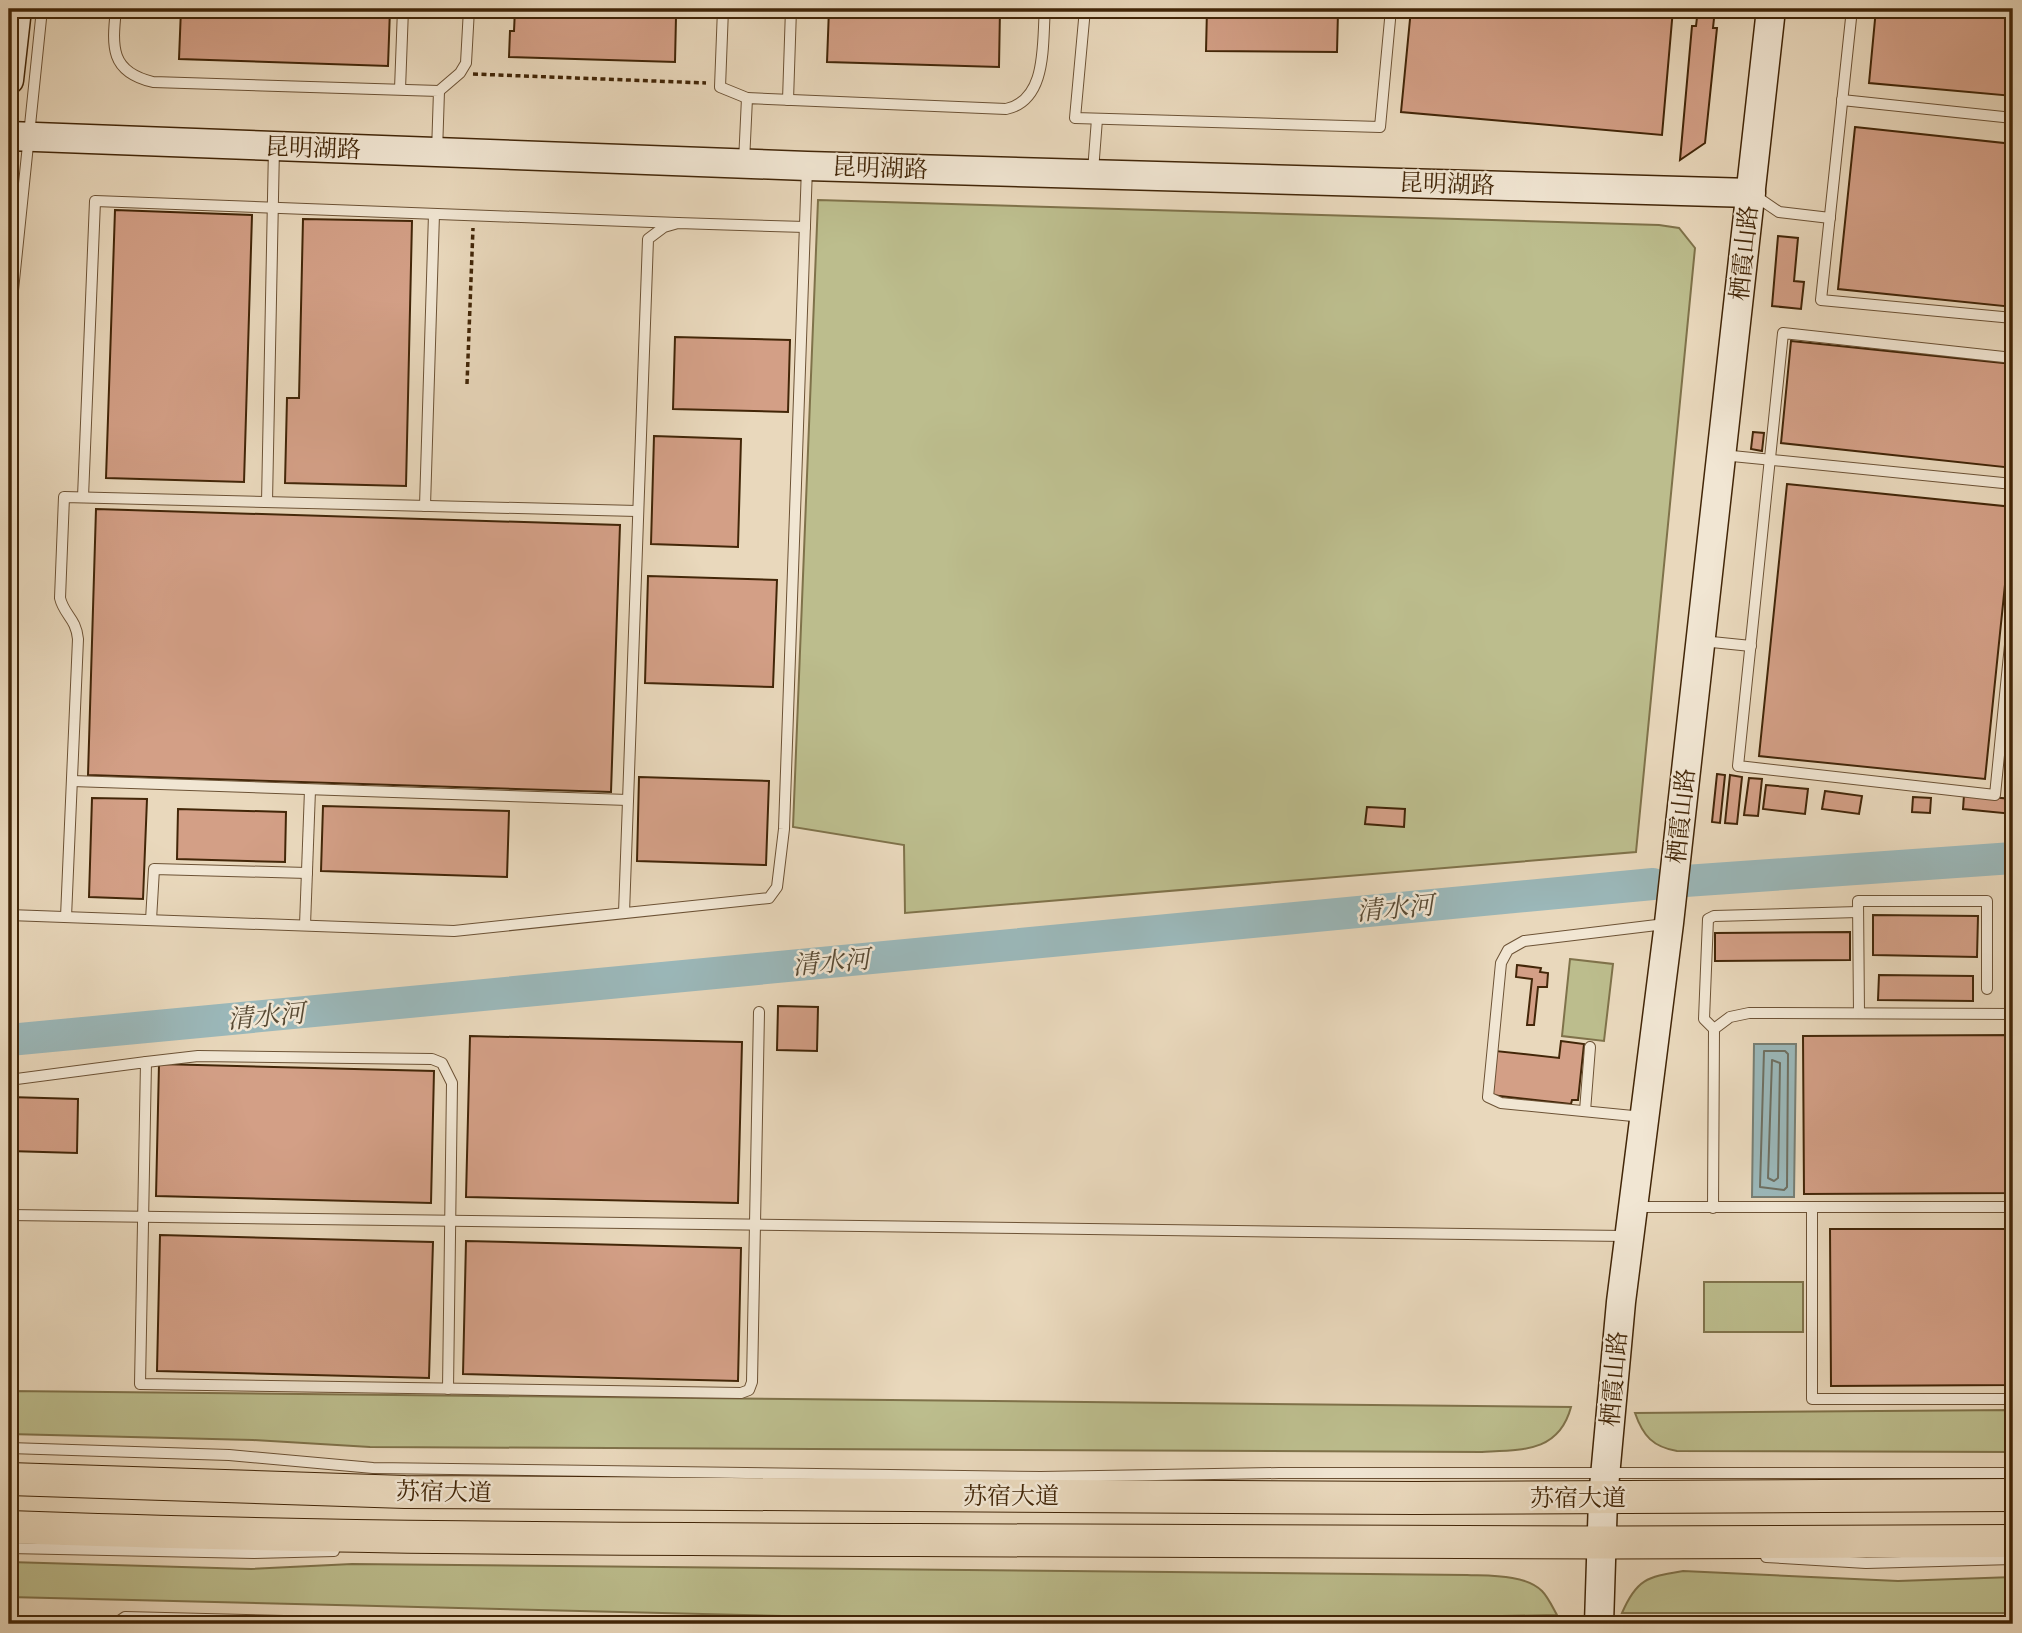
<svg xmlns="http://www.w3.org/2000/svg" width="2022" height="1633" font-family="Vollkorn,'Noto Serif SC',serif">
<rect width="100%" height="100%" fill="#e9d8bc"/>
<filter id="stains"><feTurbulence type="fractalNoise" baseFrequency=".00286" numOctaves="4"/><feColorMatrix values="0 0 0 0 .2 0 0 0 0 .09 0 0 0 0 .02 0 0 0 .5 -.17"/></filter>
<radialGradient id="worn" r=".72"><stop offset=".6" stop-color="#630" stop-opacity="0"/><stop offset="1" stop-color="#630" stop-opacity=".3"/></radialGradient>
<!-- green -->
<g fill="#bcbd8d" stroke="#7f724a" stroke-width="2">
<polygon points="818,200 1659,225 1679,228 1695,248 1636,852 905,913 904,845 793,827"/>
<polygon points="1570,959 1613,964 1604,1041 1562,1036"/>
<rect x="1704" y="1282" width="99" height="50"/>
<path d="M 9,1391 L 1571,1407 C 1559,1452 1523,1450 1482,1452 L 370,1447 L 253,1440 L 9,1434 Z"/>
<path d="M 2013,1410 L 2013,1452 L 1677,1451 C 1653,1447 1643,1436 1635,1413 Z"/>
<path d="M 9,1562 L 251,1569 L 352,1564 L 1467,1575 C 1489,1576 1525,1574 1542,1591 C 1548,1597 1553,1608 1557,1615 L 1106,1624 L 9,1597 Z"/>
<path d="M 1683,1571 L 1898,1581 L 2013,1577 L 2013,1613 L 1622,1613 C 1637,1578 1648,1577 1683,1571 Z"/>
</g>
<!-- water -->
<polygon fill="#9bb8ba" stroke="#777e73" stroke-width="2" points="1754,1044 1796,1044 1794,1197 1752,1197"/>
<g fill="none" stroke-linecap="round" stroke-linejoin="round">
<!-- shore -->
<g stroke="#6e6f61" stroke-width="2">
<polygon points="1764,1051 1785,1051 1788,1054 1787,1187 1784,1190 1760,1187"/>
<polygon points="1772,1060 1780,1063 1778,1178 1774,1181 1768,1178"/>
</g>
<!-- river -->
<g stroke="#9bb8ba" stroke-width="32">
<polyline points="1685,881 2013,858"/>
<polyline points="9,1040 1653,884"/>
</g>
</g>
<!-- building -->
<g fill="#d39f86" stroke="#422608" stroke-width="2">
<polygon points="181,9 390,9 388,66 179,59"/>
<polygon points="515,9 653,9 653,16 676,17 675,62 509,57 510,31 514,31"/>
<polygon points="829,9 1000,9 999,67 827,62"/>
<polygon points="1207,9 1338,12 1337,52 1206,51"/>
<polygon points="1411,9 1673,9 1662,135 1401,112"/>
<polygon points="1698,9 1715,9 1713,28 1717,28 1705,143 1680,160 1692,26 1696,26"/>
<polygon points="1876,9 2013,9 2013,96 1869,83"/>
<polygon points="1855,127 2013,144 2013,307 1838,289"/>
<polygon points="115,210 252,215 244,482 106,478"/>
<polygon points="303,219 412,221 406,486 285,483 287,398 299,398"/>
<polygon points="1778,236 1798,238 1794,281 1804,282 1801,309 1772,306"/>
<polygon points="675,337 790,340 788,412 673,409"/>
<polygon points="1791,341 2013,364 2013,468 1781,443"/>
<polygon points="1753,432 1764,433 1762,451 1751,449"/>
<polygon points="654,436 741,439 738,547 651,544"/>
<polygon points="1787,484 2013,507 1985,779 1759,756"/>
<polygon points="96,509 620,525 611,792 88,775"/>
<polygon points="648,576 777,580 773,687 645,683"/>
<polygon points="1717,774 1725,775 1720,823 1712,822"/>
<polygon points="1730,775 1742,777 1737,824 1725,823"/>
<polygon points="639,777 769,781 766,865 637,861"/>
<polygon points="1749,778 1762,779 1758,816 1744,815"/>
<polygon points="1766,785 1808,789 1805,814 1763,809"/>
<polygon points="1825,791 1862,796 1859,814 1822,809"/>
<polygon points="1964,795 2013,799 2013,814 1963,809"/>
<polygon points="1913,797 1931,798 1930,813 1912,812"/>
<polygon points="92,798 147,799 143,899 89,897"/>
<polygon points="323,806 509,811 507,877 321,871"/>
<polygon points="1367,807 1405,809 1404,827 1365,824"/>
<polygon points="178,809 286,812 285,862 177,859"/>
<polygon points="1873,915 1978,916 1977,957 1873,955"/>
<rect x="2005" y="929" width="8" height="48"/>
<polygon points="1850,932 1850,960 1715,961 1715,933"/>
<polygon points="1517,965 1541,968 1540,972 1548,973 1547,987 1538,987 1534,1025 1527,1025 1532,979 1516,977"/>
<polygon points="1879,975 1973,976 1973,1001 1878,1000"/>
<polygon points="778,1006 818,1007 817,1051 777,1050"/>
<polygon points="2013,1035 2013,1193 1804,1194 1803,1036"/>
<polygon points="470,1036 742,1042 738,1203 466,1197"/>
<polygon points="1561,1041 1584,1044 1578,1100 1572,1100 1571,1104 1491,1095 1496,1051 1559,1058"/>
<polygon points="159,1064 434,1071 431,1203 156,1196"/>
<polygon points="9,1097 78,1099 77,1153 9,1151"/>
<polygon points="1830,1229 2013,1229 2013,1385 1831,1386"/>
<polygon points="160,1235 433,1242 429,1378 157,1371"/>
<polygon points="466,1241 741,1248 738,1381 463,1374"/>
</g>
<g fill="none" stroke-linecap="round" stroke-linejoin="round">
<defs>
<g id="lane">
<path d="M 116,9 C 112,47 110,72 153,82 L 439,91 L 437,152"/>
<polyline points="723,9 720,87 747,98"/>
<polyline points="1085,9 1075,118 1380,127 1391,9"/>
<polyline points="1852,9 1821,300 2013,318"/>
<polyline points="400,89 403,9"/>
<polyline points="439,91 460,73 466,63 469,9"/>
<polyline points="788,100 791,9"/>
<polyline points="1842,100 2013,118"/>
<path d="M 744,162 L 747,98 L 1006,109 C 1048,100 1042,43 1045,9"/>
<polyline points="1093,171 1097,119"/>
<polyline points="1754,195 1779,212 1830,218"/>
<polyline points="9,329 42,9"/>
<polyline points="2013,358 1783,333 1738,766 1995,795 2013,615"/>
<polyline points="1722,455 2013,484"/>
<polyline points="83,497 95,201 678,223"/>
<polyline points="267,502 274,147"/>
<polyline points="425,506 434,214"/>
<polyline points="1702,641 1751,646"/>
<polyline points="72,781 628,800"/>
<polyline points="624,913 648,239 664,227 678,223 805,227"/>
<polyline points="9,915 454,931 769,898 777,887 784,829 807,167"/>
<path d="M 66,917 L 78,639 C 76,618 64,615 60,598 L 64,497 L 637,511"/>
<polyline points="151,920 154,869 307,873"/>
<polyline points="305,925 310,790"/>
<polyline points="1859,1013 1858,901 1987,901 1987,989"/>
<polyline points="1714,1029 1704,1019 1708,919 1714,916 1858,912"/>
<polyline points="146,1062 198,1056 432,1059 442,1063 452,1083 448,1389"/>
<polyline points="9,1080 146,1062 140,1384 741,1393 749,1390 752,1382 759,1012"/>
<polyline points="1585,1111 1590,1047"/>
<polyline points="1643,1117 1501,1103 1488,1097 1501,963 1508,950 1524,941 1665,924"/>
<polyline points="1634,1207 2013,1207"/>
<polyline points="1713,1208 1714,1029 1730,1017 1749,1013 2013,1014"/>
<polyline points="1812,1208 1812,1399 2013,1399"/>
<polyline points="9,1215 1625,1236"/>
<polyline points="9,1448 229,1455 373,1468 1041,1477 1279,1473 2013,1473"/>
<polyline points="9,1548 254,1553 334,1551"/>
<polyline points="1766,1557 1866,1563 2013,1559"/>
<polyline points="115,1624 125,1617 404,1624"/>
</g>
<g id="secondary">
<polyline points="9,80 17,9"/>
<polyline points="9,136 807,166 1751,193"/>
<polyline points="1599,1624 1603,1498 1621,1302 1669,923 1771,9"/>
</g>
<g id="primary">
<polyline points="9,1479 405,1492 1415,1498 2013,1495"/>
<path d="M 9,1527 C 311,1538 613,1539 915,1540 C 1281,1542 1647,1544 2013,1541"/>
</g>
</defs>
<!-- lane casing -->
<use href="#lane" stroke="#6c5235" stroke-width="12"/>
<!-- secondary casing -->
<use href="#secondary" stroke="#422608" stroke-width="31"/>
<!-- primary casing -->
<use href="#primary" stroke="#422608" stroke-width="34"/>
<!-- path -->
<g stroke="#422608" stroke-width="3.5" stroke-dasharray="5 3.5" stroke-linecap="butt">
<polyline points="473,74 706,83"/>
<polyline points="467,384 473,228"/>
</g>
<!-- lane -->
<use href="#lane" stroke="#f1e6d3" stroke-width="10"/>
<!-- secondary -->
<use href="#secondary" stroke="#f1e6d3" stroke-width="28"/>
<!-- primary -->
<use href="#primary" stroke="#e9d8bc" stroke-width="32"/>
</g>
<g text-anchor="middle" stroke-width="5" stroke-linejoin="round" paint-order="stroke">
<!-- street labels -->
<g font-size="24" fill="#422608" stroke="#f1e6d3">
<text transform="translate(313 148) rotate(2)" y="8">昆明湖路</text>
<text transform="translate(880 168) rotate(2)" y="8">昆明湖路</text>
<text transform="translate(1447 184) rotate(2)" y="8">昆明湖路</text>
<text transform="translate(1744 253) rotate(-84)" y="8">栖霞山路</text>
<text transform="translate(1681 816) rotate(-84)" y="8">栖霞山路</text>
<text transform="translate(1614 1379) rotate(-85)" y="8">栖霞山路</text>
<text transform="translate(444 1492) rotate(1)" y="8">苏宿大道</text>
<text x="1011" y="1504">苏宿大道</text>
<text x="1578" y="1506">苏宿大道</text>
</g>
<!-- water labels -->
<g font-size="26" font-style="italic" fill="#584a34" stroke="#f1e6d3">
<text transform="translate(1395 908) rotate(-5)" y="9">清水河</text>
<text transform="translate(831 962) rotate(-5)" y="9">清水河</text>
<text transform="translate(266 1016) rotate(-5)" y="9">清水河</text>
</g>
</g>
<!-- margin -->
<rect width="2022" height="1633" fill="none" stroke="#e9d8bc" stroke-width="35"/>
<rect x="10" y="10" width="2001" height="1612" fill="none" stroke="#422608" stroke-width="3.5"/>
<rect x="18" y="18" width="1987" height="1598" fill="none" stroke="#422608" stroke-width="2"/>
<rect width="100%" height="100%" filter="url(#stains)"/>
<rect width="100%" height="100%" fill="url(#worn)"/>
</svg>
